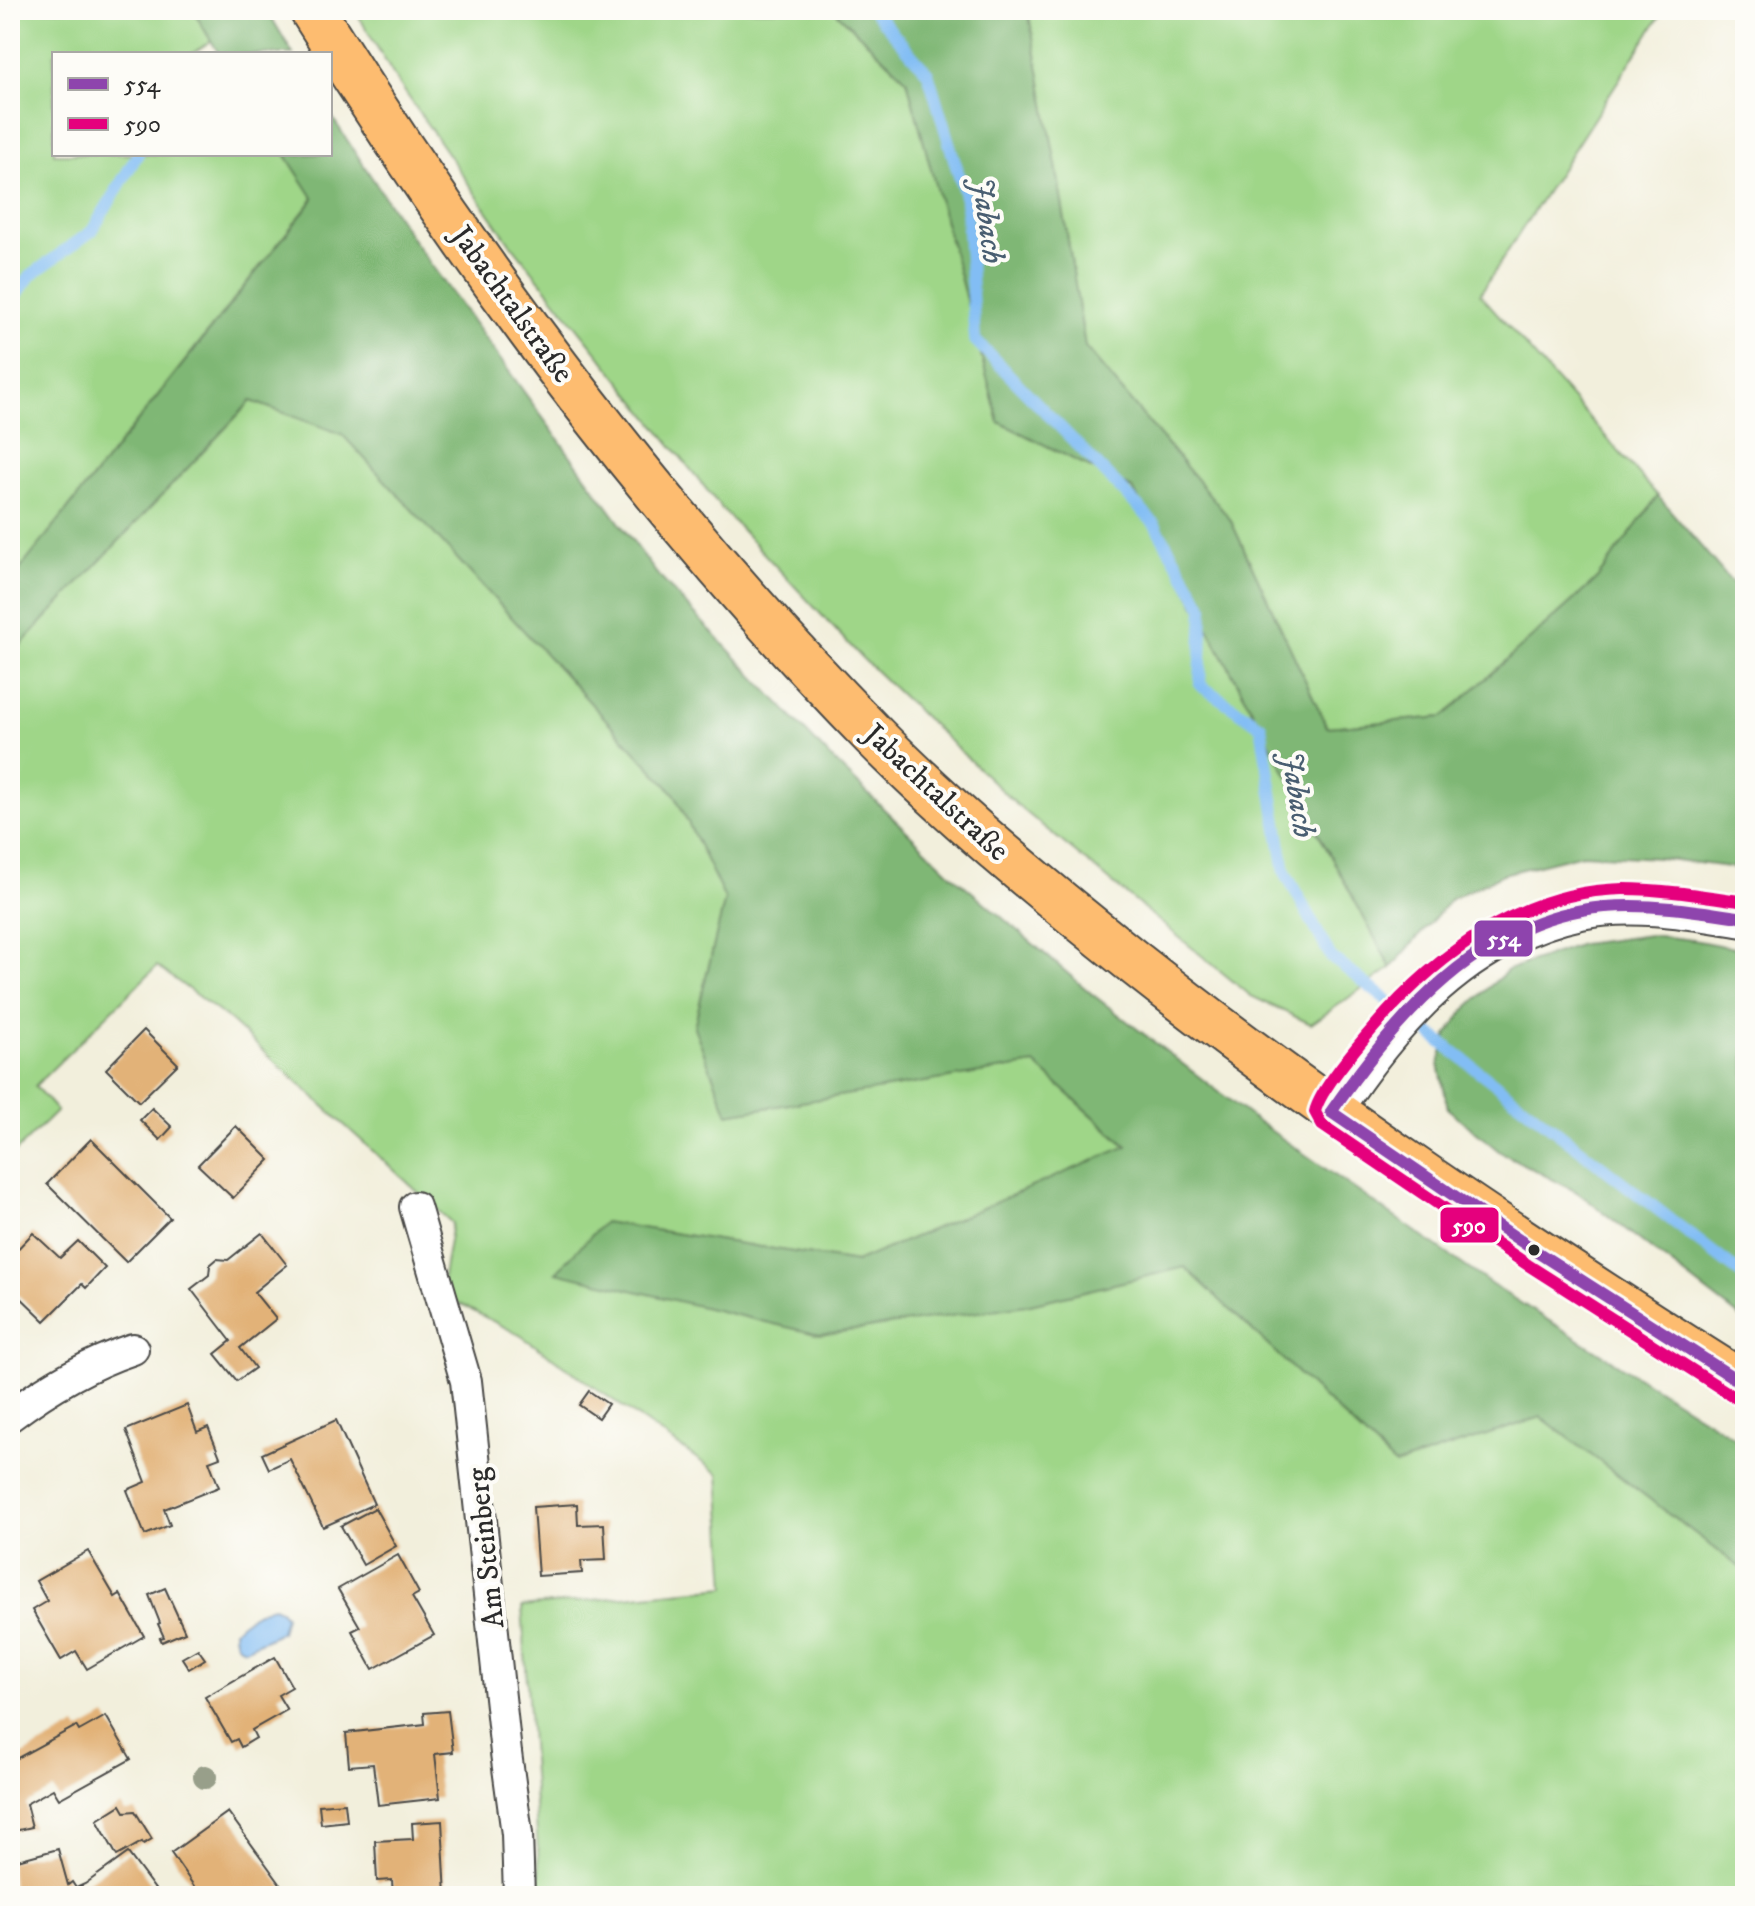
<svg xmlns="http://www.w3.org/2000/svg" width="1755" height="1906" font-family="'IM FELL DW Pica',serif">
<rect width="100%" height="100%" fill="#fdfcf7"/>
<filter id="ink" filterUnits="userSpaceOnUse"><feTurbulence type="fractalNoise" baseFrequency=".0125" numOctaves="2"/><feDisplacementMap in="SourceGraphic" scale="16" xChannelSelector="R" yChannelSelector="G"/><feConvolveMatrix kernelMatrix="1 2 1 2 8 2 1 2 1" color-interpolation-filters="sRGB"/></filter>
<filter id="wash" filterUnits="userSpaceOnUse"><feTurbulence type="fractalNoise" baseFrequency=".006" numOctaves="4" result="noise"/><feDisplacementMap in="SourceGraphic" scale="32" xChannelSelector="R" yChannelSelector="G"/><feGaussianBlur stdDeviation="1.8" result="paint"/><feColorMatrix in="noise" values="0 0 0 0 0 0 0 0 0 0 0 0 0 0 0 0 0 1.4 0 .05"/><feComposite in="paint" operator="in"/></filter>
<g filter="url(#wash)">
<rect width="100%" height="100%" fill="#f2efdc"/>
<!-- green -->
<g fill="#9fd688" stroke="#65805a" stroke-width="2">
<polygon points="10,10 193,10 211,41 191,54 54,54 54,154 285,154 314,198 10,582"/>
<polygon points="355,10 834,10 907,80 999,422 1133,489 1391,968 1311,1024 1251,996 1016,804 862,658 723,510 506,238 396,79"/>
<polygon points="1028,10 1664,10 1480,294 1658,496 1596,580 1443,717 1327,727 1230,519 1085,347 1057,171"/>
<polygon points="251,401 342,434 674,793 725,899 694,1027 728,1114 1035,1064 1127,1147 856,1262 604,1222 1026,1305 1185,1267 1395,1465 1541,1417 1745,1571 1745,1896 541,1896 522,1607 726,1587 719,1474 520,1335 440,1294 452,1223 226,1017 157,966 35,1086 57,1111 10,1157 10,656"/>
</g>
<!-- forest -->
<g fill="#7fb774" stroke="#557150" stroke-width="2">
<polygon points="193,10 267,10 293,54 219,54"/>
<polygon points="834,10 1028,10 1057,171 1085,347 1230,519 1327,727 1443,717 1596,580 1658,496 1745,598 1745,869 1659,858 1582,854 1503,874 1451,899 1391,968 1133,489 999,422 907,80"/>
<polygon points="330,114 413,240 657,574 828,755 951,874 1092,994 1250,1116 1492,1285 1745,1444 1745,1571 1541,1417 1395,1465 1185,1267 1026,1305 820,1335 556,1272 604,1222 856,1262 1127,1146 1035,1064 728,1114 694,1027 725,899 674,793 342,434 251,401 10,656 10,582 314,199 285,154 330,154"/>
<polygon points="1650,935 1693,940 1745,950 1745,1321 1577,1192 1500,1152 1448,1109 1439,1064 1447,1036 1463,1012 1487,989 1508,970 1581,944"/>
</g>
<!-- water -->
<path fill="#82bdf4" stroke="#567490" stroke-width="2" d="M 273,1607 L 280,1610 L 285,1616 L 281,1632 L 245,1649 C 236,1646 234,1640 234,1630 C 244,1619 259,1610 273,1607 Z"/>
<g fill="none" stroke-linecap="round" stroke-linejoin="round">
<!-- stream -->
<g stroke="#82bdf4" stroke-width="12">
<polyline points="873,10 928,73 966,199 975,340 1154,523 1203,607 1200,685 1261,726 1285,872 1331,957 1745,1277"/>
<polyline points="10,304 31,275 92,231 138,154"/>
</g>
</g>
<g id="blocks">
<!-- building -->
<g fill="#e2b278">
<polygon points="144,1030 178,1064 139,1102 106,1069"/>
<polygon points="152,1108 172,1127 160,1140 140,1120"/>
<polygon points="236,1126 270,1160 233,1198 198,1165"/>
<polygon points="91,1139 170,1218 126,1262 47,1184"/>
<polygon points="33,1233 60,1258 78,1241 105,1268 86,1288 82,1284 45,1321 10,1287 10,1257"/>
<polygon points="262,1233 287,1265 254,1292 276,1319 240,1348 255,1368 237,1381 215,1354 231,1341 191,1289 209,1275 210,1265 217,1259 228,1260"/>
<polygon points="589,1391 608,1404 598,1418 579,1405"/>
<polygon points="187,1405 197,1432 208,1427 220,1457 209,1461 219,1487 164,1509 170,1525 145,1535 127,1490 146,1482 126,1430"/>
<polygon points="336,1420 374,1504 323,1527 290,1459 269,1469 262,1454"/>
<polygon points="577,1504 578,1525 604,1524 606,1560 581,1561 582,1573 538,1576 533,1507"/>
<polygon points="375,1508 396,1546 363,1565 341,1526"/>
<polygon points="88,1551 115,1597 120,1594 144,1636 87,1669 76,1651 61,1660 32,1610 47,1601 36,1581"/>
<polygon points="398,1555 419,1593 412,1597 434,1635 373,1669 352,1631 360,1627 338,1589"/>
<polygon points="165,1588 185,1632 162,1642 160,1638 164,1637 158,1624 160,1623 149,1595"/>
<polygon points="198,1649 205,1659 189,1669 182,1658"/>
<polygon points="275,1657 292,1687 278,1695 287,1710 252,1730 256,1738 241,1747 237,1739 231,1742 205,1697"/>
<polygon points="10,1667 12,1667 16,1721 10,1721"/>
<polygon points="448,1711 453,1752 435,1754 440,1798 378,1805 373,1764 349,1766 346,1733 425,1724 424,1713"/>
<polygon points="106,1716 131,1759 59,1799 53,1789 26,1804 32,1827 10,1832 10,1762 76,1726 79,1731"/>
<polygon points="345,1803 347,1821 321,1824 319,1805"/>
<polygon points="121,1805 125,1812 135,1811 152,1839 143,1844 142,1842 117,1856 97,1820"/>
<polygon points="228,1812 289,1896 201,1896 171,1853"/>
<polygon points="442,1821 446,1896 393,1896 392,1880 377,1881 375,1841 413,1839 412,1823"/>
<polygon points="58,1849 68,1885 72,1882 76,1888 85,1884 128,1853 160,1896 14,1896 10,1862"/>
</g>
</g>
</g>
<g filter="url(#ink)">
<use href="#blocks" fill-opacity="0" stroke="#494846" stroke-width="2"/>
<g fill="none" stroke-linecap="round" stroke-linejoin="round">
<defs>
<g id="minor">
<polyline points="415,1207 466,1381 506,1753 517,1834 519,1896"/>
<path d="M 10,1416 C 47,1388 88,1364 133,1349"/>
</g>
<path id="tertiary" d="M 1331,1112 C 1392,1019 1466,934 1581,910 C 1634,899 1692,910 1745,918"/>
<path id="primary" d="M 312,10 C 474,269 659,517 873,735 C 953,816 1042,889 1131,960 C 1327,1115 1534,1252 1745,1385"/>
</defs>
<!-- minor casing -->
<use href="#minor" stroke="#494846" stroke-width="34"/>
<!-- tertiary casing -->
<use href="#tertiary" stroke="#494846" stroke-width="42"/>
<!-- primary casing -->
<use href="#primary" stroke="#494846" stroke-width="48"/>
<!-- minor -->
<use href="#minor" stroke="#fff" stroke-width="30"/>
<!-- tertiary -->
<use href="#tertiary" stroke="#fff" stroke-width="38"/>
<!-- primary -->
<use href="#primary" stroke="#fdbc6f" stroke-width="44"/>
<defs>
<path id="bus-1" d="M 1745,918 C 1699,911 1652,903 1605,907 C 1482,917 1396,1017 1331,1112 L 1537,1252 L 1745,1385"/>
<path id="bus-2" d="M 1736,1398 L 1528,1265 L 1322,1125 L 1315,1112 C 1319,1091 1359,1044 1374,1027 C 1438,953 1522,891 1623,889 C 1664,889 1705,896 1745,902"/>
</defs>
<!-- bus-1 casing -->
<use href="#bus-1" stroke="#fdfcf7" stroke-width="18"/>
<!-- bus-2 casing -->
<use href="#bus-2" stroke="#fdfcf7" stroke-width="18"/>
<!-- bus-1 -->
<use href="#bus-1" stroke="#8e44ad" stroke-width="12"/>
<!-- bus-2 -->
<use href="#bus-2" stroke="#e5007d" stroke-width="12"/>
</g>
<!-- trees -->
<circle fill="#989f8a" cx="205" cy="1777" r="12"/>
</g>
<!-- markers -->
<circle fill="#2b2b2b" stroke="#fdfcf7" stroke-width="3" cx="1534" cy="1250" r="7"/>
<g text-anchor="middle" stroke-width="8" stroke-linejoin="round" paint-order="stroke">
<!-- street labels -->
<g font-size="30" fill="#2b2b2b" stroke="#fdfcf7">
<text transform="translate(513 304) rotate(54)" y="10">Jabachtalstraße</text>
<text transform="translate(937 792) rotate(43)" y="10">Jabachtalstraße</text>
<text transform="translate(485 1548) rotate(-96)" y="10">Am Steinberg</text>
</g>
<!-- water labels -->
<g font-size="32" font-style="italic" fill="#495e71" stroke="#fdfcf7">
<text transform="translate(989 220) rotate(82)" y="11">Jabach</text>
<text transform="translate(1299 794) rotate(81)" y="11">Jabach</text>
</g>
</g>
<g stroke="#fdfcf7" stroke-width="3">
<rect x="1473" y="919" width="61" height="39" rx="8" fill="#8e44ad"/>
<rect x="1439" y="1206" width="61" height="38" rx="8" fill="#e5007d"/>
</g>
<g font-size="22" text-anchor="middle" font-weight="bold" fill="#fff">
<text x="1504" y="946">554</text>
<text x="1469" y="1233">590</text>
</g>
<!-- margin -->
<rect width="1755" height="1906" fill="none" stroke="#fdfcf7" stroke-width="40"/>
<!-- legend -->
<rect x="52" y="52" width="280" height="104" fill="#fdfcf7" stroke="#a9a8a5" stroke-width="2"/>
<rect x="68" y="78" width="40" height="12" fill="#8e44ad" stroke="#a9a8a5" stroke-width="2"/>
<text x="124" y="92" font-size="24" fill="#2b2b2b">554</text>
<rect x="68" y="118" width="40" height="12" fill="#e5007d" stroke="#a9a8a5" stroke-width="2"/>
<text x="124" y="132" font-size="24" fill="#2b2b2b">590</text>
</svg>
